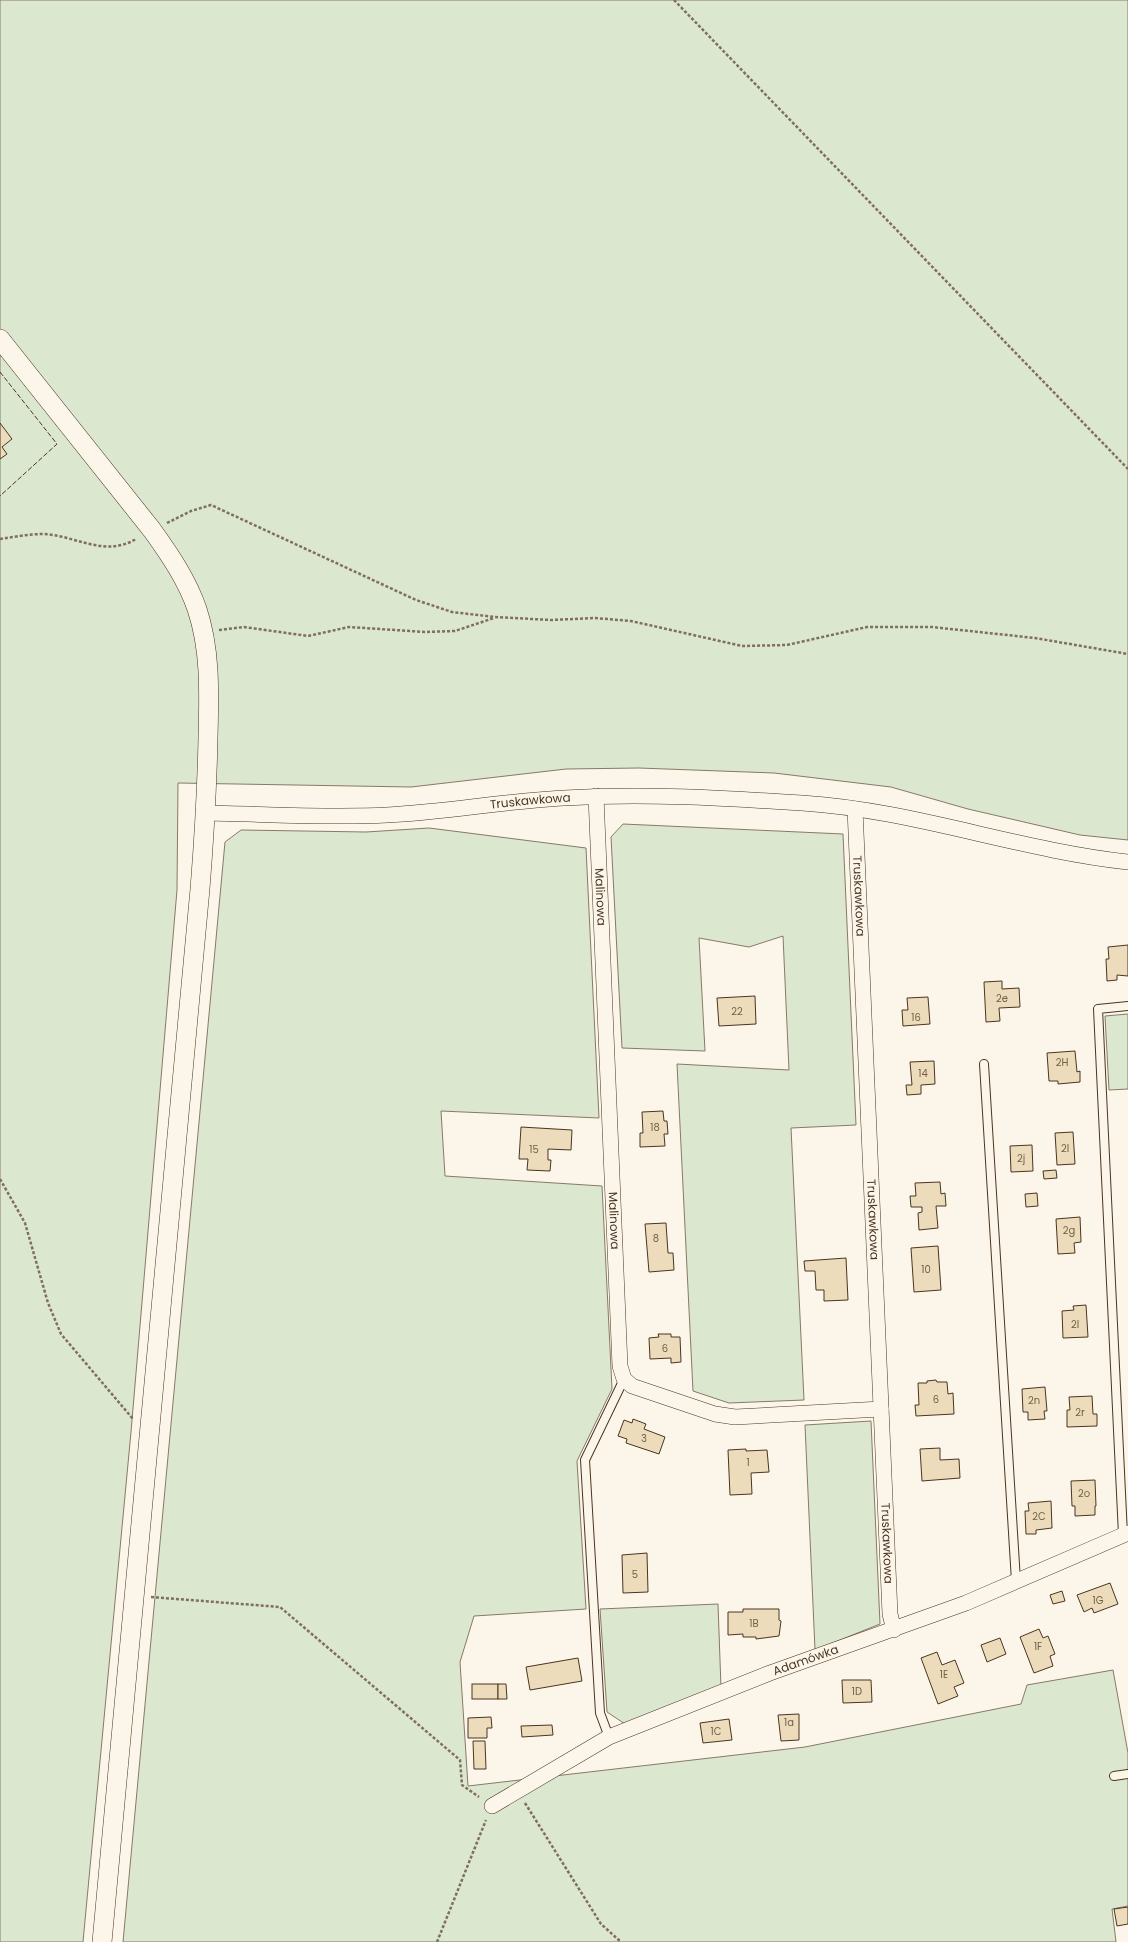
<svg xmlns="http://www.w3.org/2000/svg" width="1128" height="1942" font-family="Poppins,sans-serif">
<rect width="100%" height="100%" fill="#fbf6e9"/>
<!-- green -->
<g fill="#dce7d0" stroke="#887966">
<polygon points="0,0 1128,0 1128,840 1080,835 968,809 891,787 774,773 639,768 566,769 411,787 178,783 177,890 131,1432 83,1942 0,1942"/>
<polygon points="623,824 843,834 856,1125 791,1128 804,1400 729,1403 693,1391 677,1064 789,1070 783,936 749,947 699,938 705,1051 622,1048 611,837"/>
<polygon points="429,828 586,848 599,1118 441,1111 445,1176 602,1186 612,1389 577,1461 586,1609 474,1616 460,1662 468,1786 805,1747 1021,1704 1027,1685 1113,1670 1128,1753 1128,1906 1112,1909 1116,1942 123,1942 225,842 241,830 366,832"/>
<polygon points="1128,1014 1128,1089 1109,1090 1105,1016"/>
<polygon points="871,1421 880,1624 815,1650 805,1425"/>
<polygon points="718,1604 721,1688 628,1726 607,1712 600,1609"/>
</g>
<!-- building -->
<g fill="#ecdcbc" stroke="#4a3520">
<polygon points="0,423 12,439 2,447 7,454 0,459"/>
<polygon points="1128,945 1128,976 1117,975 1117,980 1107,981 1106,959 1109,959 1108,947"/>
<polygon points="1002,981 1002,989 1019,988 1020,1007 999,1008 1000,1021 986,1022 984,982"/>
<polygon points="755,996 756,1024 719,1026 717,998"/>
<polygon points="928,997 930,1024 903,1026 902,1010 908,1010 907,998"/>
<polygon points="1075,1051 1077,1072 1080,1071 1080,1082 1058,1084 1058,1081 1049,1081 1047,1053"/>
<polygon points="934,1061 935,1084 921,1085 921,1094 907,1095 906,1085 912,1085 910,1062"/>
<polygon points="663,1111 664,1121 667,1121 668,1134 664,1134 665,1146 640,1147 640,1133 643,1133 642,1112"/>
<polygon points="521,1127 572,1130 571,1150 548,1149 548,1160 551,1160 550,1171 527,1170 528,1159 519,1159"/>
<polygon points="1073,1132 1075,1164 1057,1165 1055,1133"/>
<polygon points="1032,1145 1033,1171 1011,1172 1010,1146"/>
<polygon points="1056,1170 1057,1178 1044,1179 1043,1171"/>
<polygon points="940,1182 941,1194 945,1193 946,1206 936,1206 938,1228 919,1230 918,1213 922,1212 922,1207 911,1207 910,1196 916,1196 915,1183"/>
<polygon points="1037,1193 1038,1206 1026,1207 1025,1194"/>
<polygon points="1080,1217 1081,1242 1074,1243 1075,1253 1058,1254 1056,1219"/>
<polygon points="666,1223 668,1253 673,1253 674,1270 649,1272 645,1224"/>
<polygon points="938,1246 941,1290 914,1292 911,1248"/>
<polygon points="846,1258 848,1300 824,1301 824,1290 816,1290 815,1271 805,1271 804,1261"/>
<polygon points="1086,1305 1088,1337 1063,1338 1062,1311 1074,1310 1073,1306"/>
<polygon points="658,1334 671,1334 671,1337 680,1337 681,1362 671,1363 671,1358 650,1359 649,1338 659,1337"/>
<polygon points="936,1380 937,1382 947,1382 948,1394 953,1393 954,1414 916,1416 915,1405 919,1405 918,1383 927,1383 927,1381"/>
<polygon points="1045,1387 1047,1411 1044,1411 1045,1419 1028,1420 1028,1412 1023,1412 1022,1389"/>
<polygon points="1092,1396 1093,1414 1097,1414 1097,1426 1067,1427 1067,1410 1070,1410 1069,1397"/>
<polygon points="633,1419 646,1424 644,1429 665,1437 659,1454 626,1443 627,1439 618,1436 624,1420 632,1423"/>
<polygon points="940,1448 940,1460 959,1459 960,1478 922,1481 920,1449"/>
<polygon points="746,1449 746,1451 767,1450 769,1472 751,1473 752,1494 730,1495 728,1450"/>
<polygon points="1095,1480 1096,1506 1095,1506 1095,1515 1075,1516 1075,1506 1072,1506 1071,1481"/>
<polygon points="1051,1501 1052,1528 1036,1530 1036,1534 1026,1534 1025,1511 1029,1511 1028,1503"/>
<polygon points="647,1553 648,1592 623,1593 622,1555"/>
<polygon points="1110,1583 1118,1604 1094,1613 1092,1608 1084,1612 1077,1595"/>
<polygon points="1062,1591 1065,1601 1053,1604 1050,1595"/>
<polygon points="743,1609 779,1609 779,1620 781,1621 779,1636 756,1639 756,1637 743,1637 743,1634 728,1635 728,1612 743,1612"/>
<polygon points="1039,1629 1043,1638 1048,1636 1055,1654 1050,1656 1053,1666 1034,1673 1020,1637"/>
<polygon points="1000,1638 1006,1654 987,1662 981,1645"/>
<polygon points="937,1652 942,1665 955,1660 964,1683 954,1687 958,1696 938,1704 921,1658"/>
<polygon points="578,1658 582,1681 530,1690 526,1667"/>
<polygon points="842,1680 871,1680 872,1702 843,1703"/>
<rect x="472" y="1684" width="26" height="15"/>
<polygon points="498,1684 506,1684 507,1699 498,1699"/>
<polygon points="799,1714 799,1740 781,1741 778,1715"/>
<polygon points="491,1717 492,1728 487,1728 487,1738 468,1738 468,1718"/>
<polygon points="729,1719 732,1740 703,1743 700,1723"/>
<polygon points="552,1725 553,1735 522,1737 521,1726"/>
<polygon points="473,1741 485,1741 486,1769 474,1769"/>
<polygon points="1128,1907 1128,1924 1117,1926 1114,1909"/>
</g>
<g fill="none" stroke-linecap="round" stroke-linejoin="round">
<defs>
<g id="service">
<polyline points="984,1064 1016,1581"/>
<polyline points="1123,1535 1098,1009 1128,1006"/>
<polyline points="609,1737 600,1713 585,1460 624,1379"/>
<polyline points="1114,1776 1128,1774"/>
</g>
<g id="minor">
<path id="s1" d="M 596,796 L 620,1366 L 624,1379 L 632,1386 L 715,1414 L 735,1417 L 881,1409"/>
<path id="s2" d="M 855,809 L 890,1614 L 894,1630"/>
<path id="s3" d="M 205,813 C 265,814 327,818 387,815 C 446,812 505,801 564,798 C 643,793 723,798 802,803 C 913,810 1018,850 1128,862"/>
<path id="s4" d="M 492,1806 L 609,1737 L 770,1673 L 966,1603 L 1128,1533"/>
</g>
<path id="tertiary" d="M 0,339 L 152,530 C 170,555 187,580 197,609 C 211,651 209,695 208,738 C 207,788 204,839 200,889 L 102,1942"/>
</defs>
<!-- service casing -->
<use href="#service" stroke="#4a3520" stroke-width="10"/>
<!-- minor casing -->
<use href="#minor" stroke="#4a3520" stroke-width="16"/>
<!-- tertiary casing -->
<use href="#tertiary" stroke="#4a3520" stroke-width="20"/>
<!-- path -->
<g stroke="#7f6f5c" stroke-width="2.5" stroke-dasharray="3 2" stroke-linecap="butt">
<polyline points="674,0 1128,469"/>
<polyline points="167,523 191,511 211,505 416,600 452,612 495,617 551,620 595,618 631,621 742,646 787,645 867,627 932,627 1035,638 1128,654"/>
<path d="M 0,539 C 14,537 29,534 43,534 C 75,535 104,558 136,539"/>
<polyline points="219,630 244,627 308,636 349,627 425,632 455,631 494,618"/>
<polyline points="0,1179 25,1223 48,1303 61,1334 133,1419"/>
<polyline points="151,1597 280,1607 460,1760 462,1785 479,1797"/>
<polyline points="525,1803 601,1924 621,1942"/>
<polyline points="437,1942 486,1820"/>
</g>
<!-- service -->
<use href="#service" stroke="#fbf6e9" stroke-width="8"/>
<!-- minor -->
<use href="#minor" stroke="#fbf6e9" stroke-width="15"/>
<!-- tertiary -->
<use href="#tertiary" stroke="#fbf6e9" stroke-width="19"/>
<!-- fence -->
<polyline stroke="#4a3520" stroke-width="1" stroke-dasharray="5 2" stroke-linecap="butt" points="0,372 57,444 0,496"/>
</g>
<g text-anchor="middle" stroke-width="3" stroke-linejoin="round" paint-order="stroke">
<!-- number labels -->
<g font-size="10" fill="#725f47">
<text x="1002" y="1002">2e</text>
<text x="737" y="1015">22</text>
<text x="916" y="1021">16</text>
<text x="1062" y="1066">2H</text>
<text x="923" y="1077">14</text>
<text x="655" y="1131">18</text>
<text x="1065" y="1152">2I</text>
<text x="534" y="1153">15</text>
<text x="1021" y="1162">2j</text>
<text x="1069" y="1234">2g</text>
<text x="656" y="1242">8</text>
<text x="926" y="1273">10</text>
<text x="1075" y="1328">2l</text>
<text x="665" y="1352">6</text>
<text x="936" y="1403">6</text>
<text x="1034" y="1404">2n</text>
<text x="1080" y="1416">2r</text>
<text x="644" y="1442">3</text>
<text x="748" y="1466">1</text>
<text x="1084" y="1497">2o</text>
<text x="1039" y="1520">2C</text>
<text x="635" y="1578">5</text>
<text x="1098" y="1604">1G</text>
<text x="754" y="1627">1B</text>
<text x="1038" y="1650">1F</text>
<text x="944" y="1678">1E</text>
<text x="857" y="1695">1D</text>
<text x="789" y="1726">1a</text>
<text x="716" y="1735">1C</text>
</g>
<!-- street labels -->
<g font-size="12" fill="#4a3520" stroke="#fbf6e9">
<text dy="4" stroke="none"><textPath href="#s3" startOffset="326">Truskawkowa</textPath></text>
<text dy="4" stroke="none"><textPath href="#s1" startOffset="101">Malinowa</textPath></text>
<text dy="4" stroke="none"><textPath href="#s2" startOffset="87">Truskawkowa</textPath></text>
<text dy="4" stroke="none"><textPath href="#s1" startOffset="425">Malinowa</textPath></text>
<text dy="4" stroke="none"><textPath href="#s2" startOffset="411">Truskawkowa</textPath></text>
<text dy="4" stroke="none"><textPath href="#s2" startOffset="735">Truskawkowa</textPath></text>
<text dy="4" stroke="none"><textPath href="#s4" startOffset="347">Adamówka</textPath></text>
</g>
</g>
</svg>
